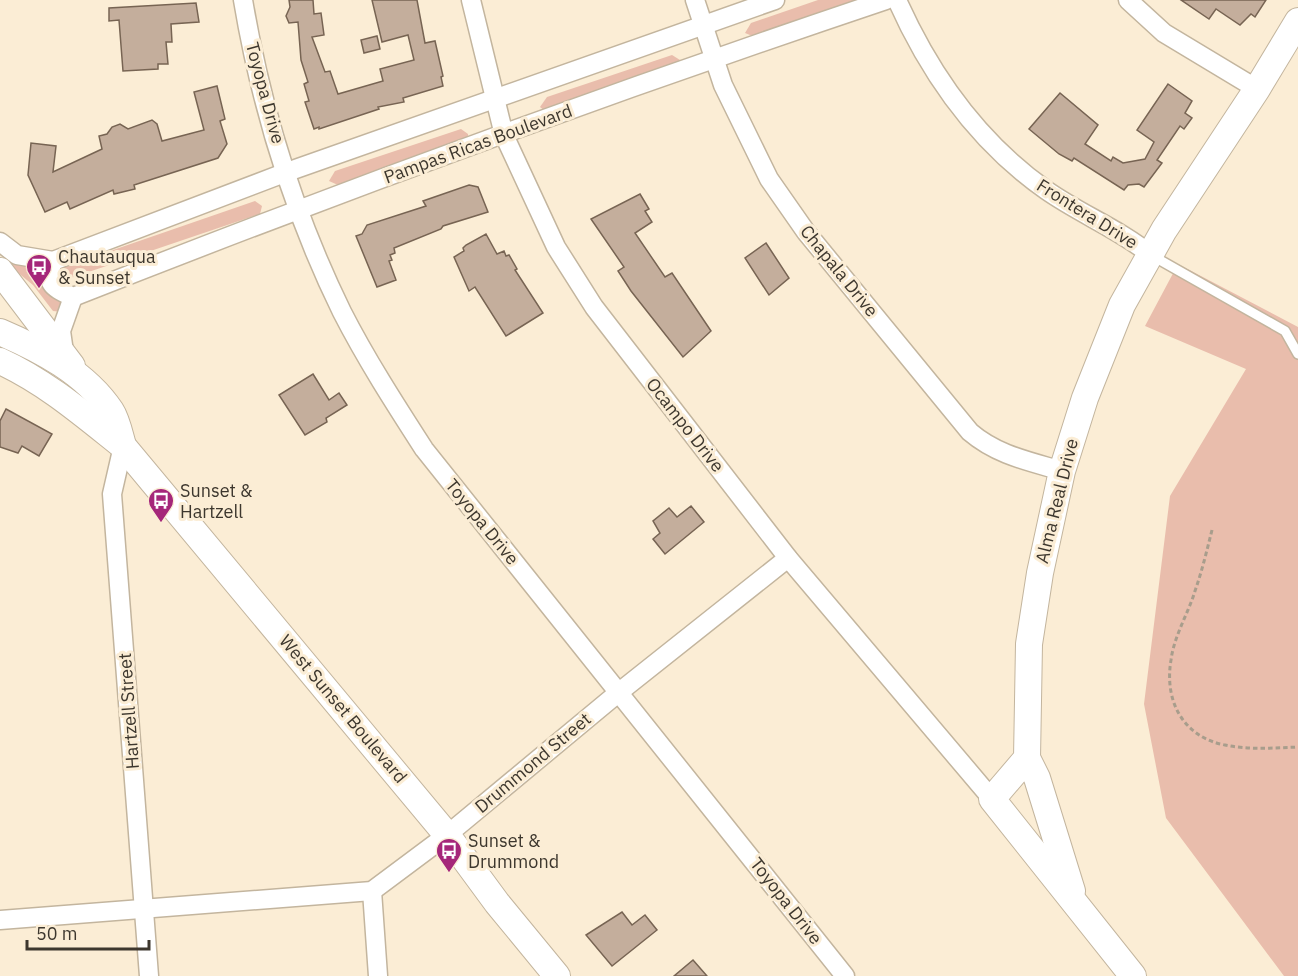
<svg xmlns="http://www.w3.org/2000/svg" width="1298" height="976" font-family="'IBM Plex Sans',sans-serif">
<rect width="100%" height="100%" fill="#fbedd5"/>
<!-- green -->
<g fill="#e9bdac">
<polygon points="818,0 861,0 755,37 745,33 751,23"/>
<polygon points="672,55 680,60 680,64 545,111 540,107 547,97"/>
<polygon points="461,129 468,134 468,139 338,185 329,181 335,171"/>
<polygon points="255,201 262,206 260,214 59,282 56,273 61,268"/>
<path d="M 13,262 L 41,265 C 39,283 47,298 65,302 L 62,312 L 53,311 L 33,285 L 11,267 Z"/>
<polygon points="1178,264 1298,327 1298,976 1284,976 1166,818 1144,704 1170,496 1246,369 1145,326"/>
</g>
<!-- building -->
<g fill="#c4ae9c" stroke="#776453" stroke-width="1.5">
<polygon points="289,0 313,0 314,14 321,13 324,35 312,37 325,72 330,71 338,94 383,81 380,69 414,60 408,35 382,42 372,0 417,0 425,43 435,41 443,76 441,77 443,86 403,98 404,102 378,107 379,109 319,129 319,127 314,129 305,102 309,101 304,84 308,82 301,60 298,22 289,23 286,16 290,7"/>
<polygon points="1181,0 1266,0 1255,17 1251,14 1240,25 1216,9 1209,19"/>
<polygon points="196,3 199,22 171,24 172,42 166,42 168,64 158,64 158,69 123,71 119,20 109,21 109,8"/>
<polygon points="377,36 380,49 364,53 361,40"/>
<polygon points="1168,84 1192,101 1185,113 1192,118 1184,129 1180,126 1157,160 1162,163 1144,187 1139,184 1128,185 1124,190 1074,158 1072,161 1059,154 1029,129 1060,93 1098,125 1085,144 1111,161 1113,157 1123,163 1145,159 1154,142 1137,130"/>
<polygon points="217,86 225,119 220,121 227,144 218,158 134,185 135,189 114,194 113,190 70,209 67,202 45,212 28,175 31,143 56,146 53,172 102,149 99,136 107,134 112,127 120,124 128,129 152,120 157,124 162,141 204,130 194,92"/>
<polygon points="469,185 478,187 488,212 443,226 441,229 394,248 395,253 390,255 392,260 389,261 396,280 377,287 356,236 362,234 367,225 426,206 423,201"/>
<polygon points="640,194 649,209 645,211 652,222 635,233 665,277 672,273 711,331 683,357 631,291 618,271 624,267 591,219"/>
<polygon points="486,234 497,254 504,251 506,256 509,255 517,269 515,270 543,313 506,336 475,287 469,291 454,257 464,251 463,248 466,245"/>
<polygon points="766,243 789,278 769,295 745,258"/>
<polygon points="313,374 329,400 339,393 347,405 326,418 327,422 305,435 279,395"/>
<polygon points="6,409 52,434 39,456 22,446 18,453 0,447 0,421"/>
<polygon points="691,506 704,522 665,554 653,539 660,533 653,521 669,508 677,517"/>
<polygon points="622,912 632,925 645,915 657,930 612,966 586,935"/>
<polygon points="693,960 707,976 674,976"/>
</g>
<g fill="none" stroke-linecap="round" stroke-linejoin="round">
<defs>
<polyline id="lane" points="1151,255 1285,331 1298,354"/>
<g id="street">
<path d="M 243,0 C 261,107 294,214 342,312 C 366,359 395,404 424,449 L 845,976"/>
<polyline points="471,0 504,135 556,247 594,307 788,558 992,799"/>
<path d="M 695,0 L 723,85 L 769,179 L 806,232 L 970,432 C 997,455 1028,461 1062,471"/>
<path d="M 897,0 C 930,74 978,142 1046,190 C 1080,214 1119,229 1151,255"/>
<polyline points="1128,0 1164,33 1257,89"/>
<polyline points="0,242 17,255 53,261 287,172 775,0"/>
<path d="M 53,261 C 45,285 52,287 73,297 C 341,191 612,92 886,0"/>
<polyline points="64,352 61,331 73,297"/>
<polyline points="123,446 112,494 149,976"/>
<polyline points="372,891 378,976"/>
<polyline points="0,920 372,891 447,835 618,693 788,558"/>
</g>
<g id="secondary">
<polyline points="0,271 72,366"/>
<path d="M 0,332 C 40,349 86,373 111,411 C 117,420 120,435 123,446"/>
<path d="M 0,361 C 46,382 84,415 123,446 L 447,835 L 497,903 L 557,976"/>
<polyline points="1027,758 1037,778 1072,891"/>
<polyline points="1133,976 992,799 1027,758 1029,644 1040,573 1062,471 1085,398 1122,305 1164,230 1257,89 1298,21"/>
</g>
</defs>
<!-- lane casing -->
<use href="#lane" stroke="#c3b59e" stroke-width="12"/>
<!-- street casing -->
<use href="#street" stroke="#c3b59e" stroke-width="21"/>
<!-- secondary casing -->
<use href="#secondary" stroke="#c3b59e" stroke-width="28"/>
<!-- path -->
<path stroke="#a89d8c" stroke-width="3" stroke-dasharray="4.5 3" stroke-linecap="butt" d="M 1212,530 C 1207,550 1202,571 1195,591 C 1188,614 1174,636 1171,660 C 1164,701 1183,737 1225,745 C 1248,750 1274,748 1298,747"/>
<!-- lane -->
<use href="#lane" stroke="#fff" stroke-width="9"/>
<!-- street -->
<use href="#street" stroke="#fff" stroke-width="18"/>
<!-- secondary -->
<use href="#secondary" stroke="#fff" stroke-width="26"/>
</g>
<!-- icons -->
<defs>
<symbol id="bus-pin" viewBox="-11 -11 22 30"><path d="M0 17L-7.5 6A9.5 9.5 0 1 1 7.5 6Z" fill="#a5277a" stroke="#fbedd5"/><path d="M-5-6H5V4H4V6H2V4H-2V6H-4V4H-5ZM-3.5-4V0h7V-4ZM-3.5 1.2v1.5H-2V1.2ZM2 1.2v1.5H3.5V1.2Z" fill="#fff"/></symbol>
</defs>
<g fill-rule="evenodd">
<use href="#bus-pin" x="24" y="252" width="30" height="40"/>
<use href="#bus-pin" x="146" y="486" width="30" height="40"/>
<use href="#bus-pin" x="434" y="836" width="30" height="40"/>
</g>
<g text-anchor="middle" stroke-width="6" stroke-linejoin="round" paint-order="stroke">
<!-- street labels -->
<g font-size="18" fill="#3d372e" stroke="#fbedd5">
<text transform="translate(265 93) rotate(75)" y="6">Toyopa Drive</text>
<text transform="translate(478 144) rotate(-20)" y="6">Pampas Ricas Boulevard</text>
<text transform="translate(1087 214) rotate(32)" y="6">Frontera Drive</text>
<text transform="translate(839 271) rotate(51)" y="6">Chapala Drive</text>
<text transform="translate(685 425) rotate(52)" y="6">Ocampo Drive</text>
<text transform="translate(1057 501) rotate(-76)" y="6">Alma Real Drive</text>
<text transform="translate(482 522) rotate(51)" y="6">Toyopa Drive</text>
<text transform="translate(343 709) rotate(50)" y="6">West Sunset Boulevard</text>
<text transform="translate(129 711) rotate(-94)" y="6">Hartzell Street</text>
<text transform="translate(533 763) rotate(-40)" y="6">Drummond Street</text>
<text transform="translate(786 901) rotate(52)" y="6">Toyopa Drive</text>
</g>
<!-- poi labels -->
<g font-size="18" fill="#3d372e" stroke="#fbedd5" text-anchor="start">
<text x="58" y="263">Chautauqua<tspan x="58" dy="21">&amp; Sunset</tspan></text>
<text x="180" y="497">Sunset &amp;<tspan x="180" dy="21">Hartzell</tspan></text>
<text x="468" y="847">Sunset &amp;<tspan x="468" dy="21">Drummond</tspan></text>
</g>
</g>
<!-- scale -->
<path d="M27 940v9h122v-9" fill="none" stroke="#3d372e" stroke-width="3"/>
<text x="36" y="940" font-size="18" fill="#3d372e" stroke="#fbedd5" stroke-width="4.5" paint-order="stroke">50 m</text>
</svg>
